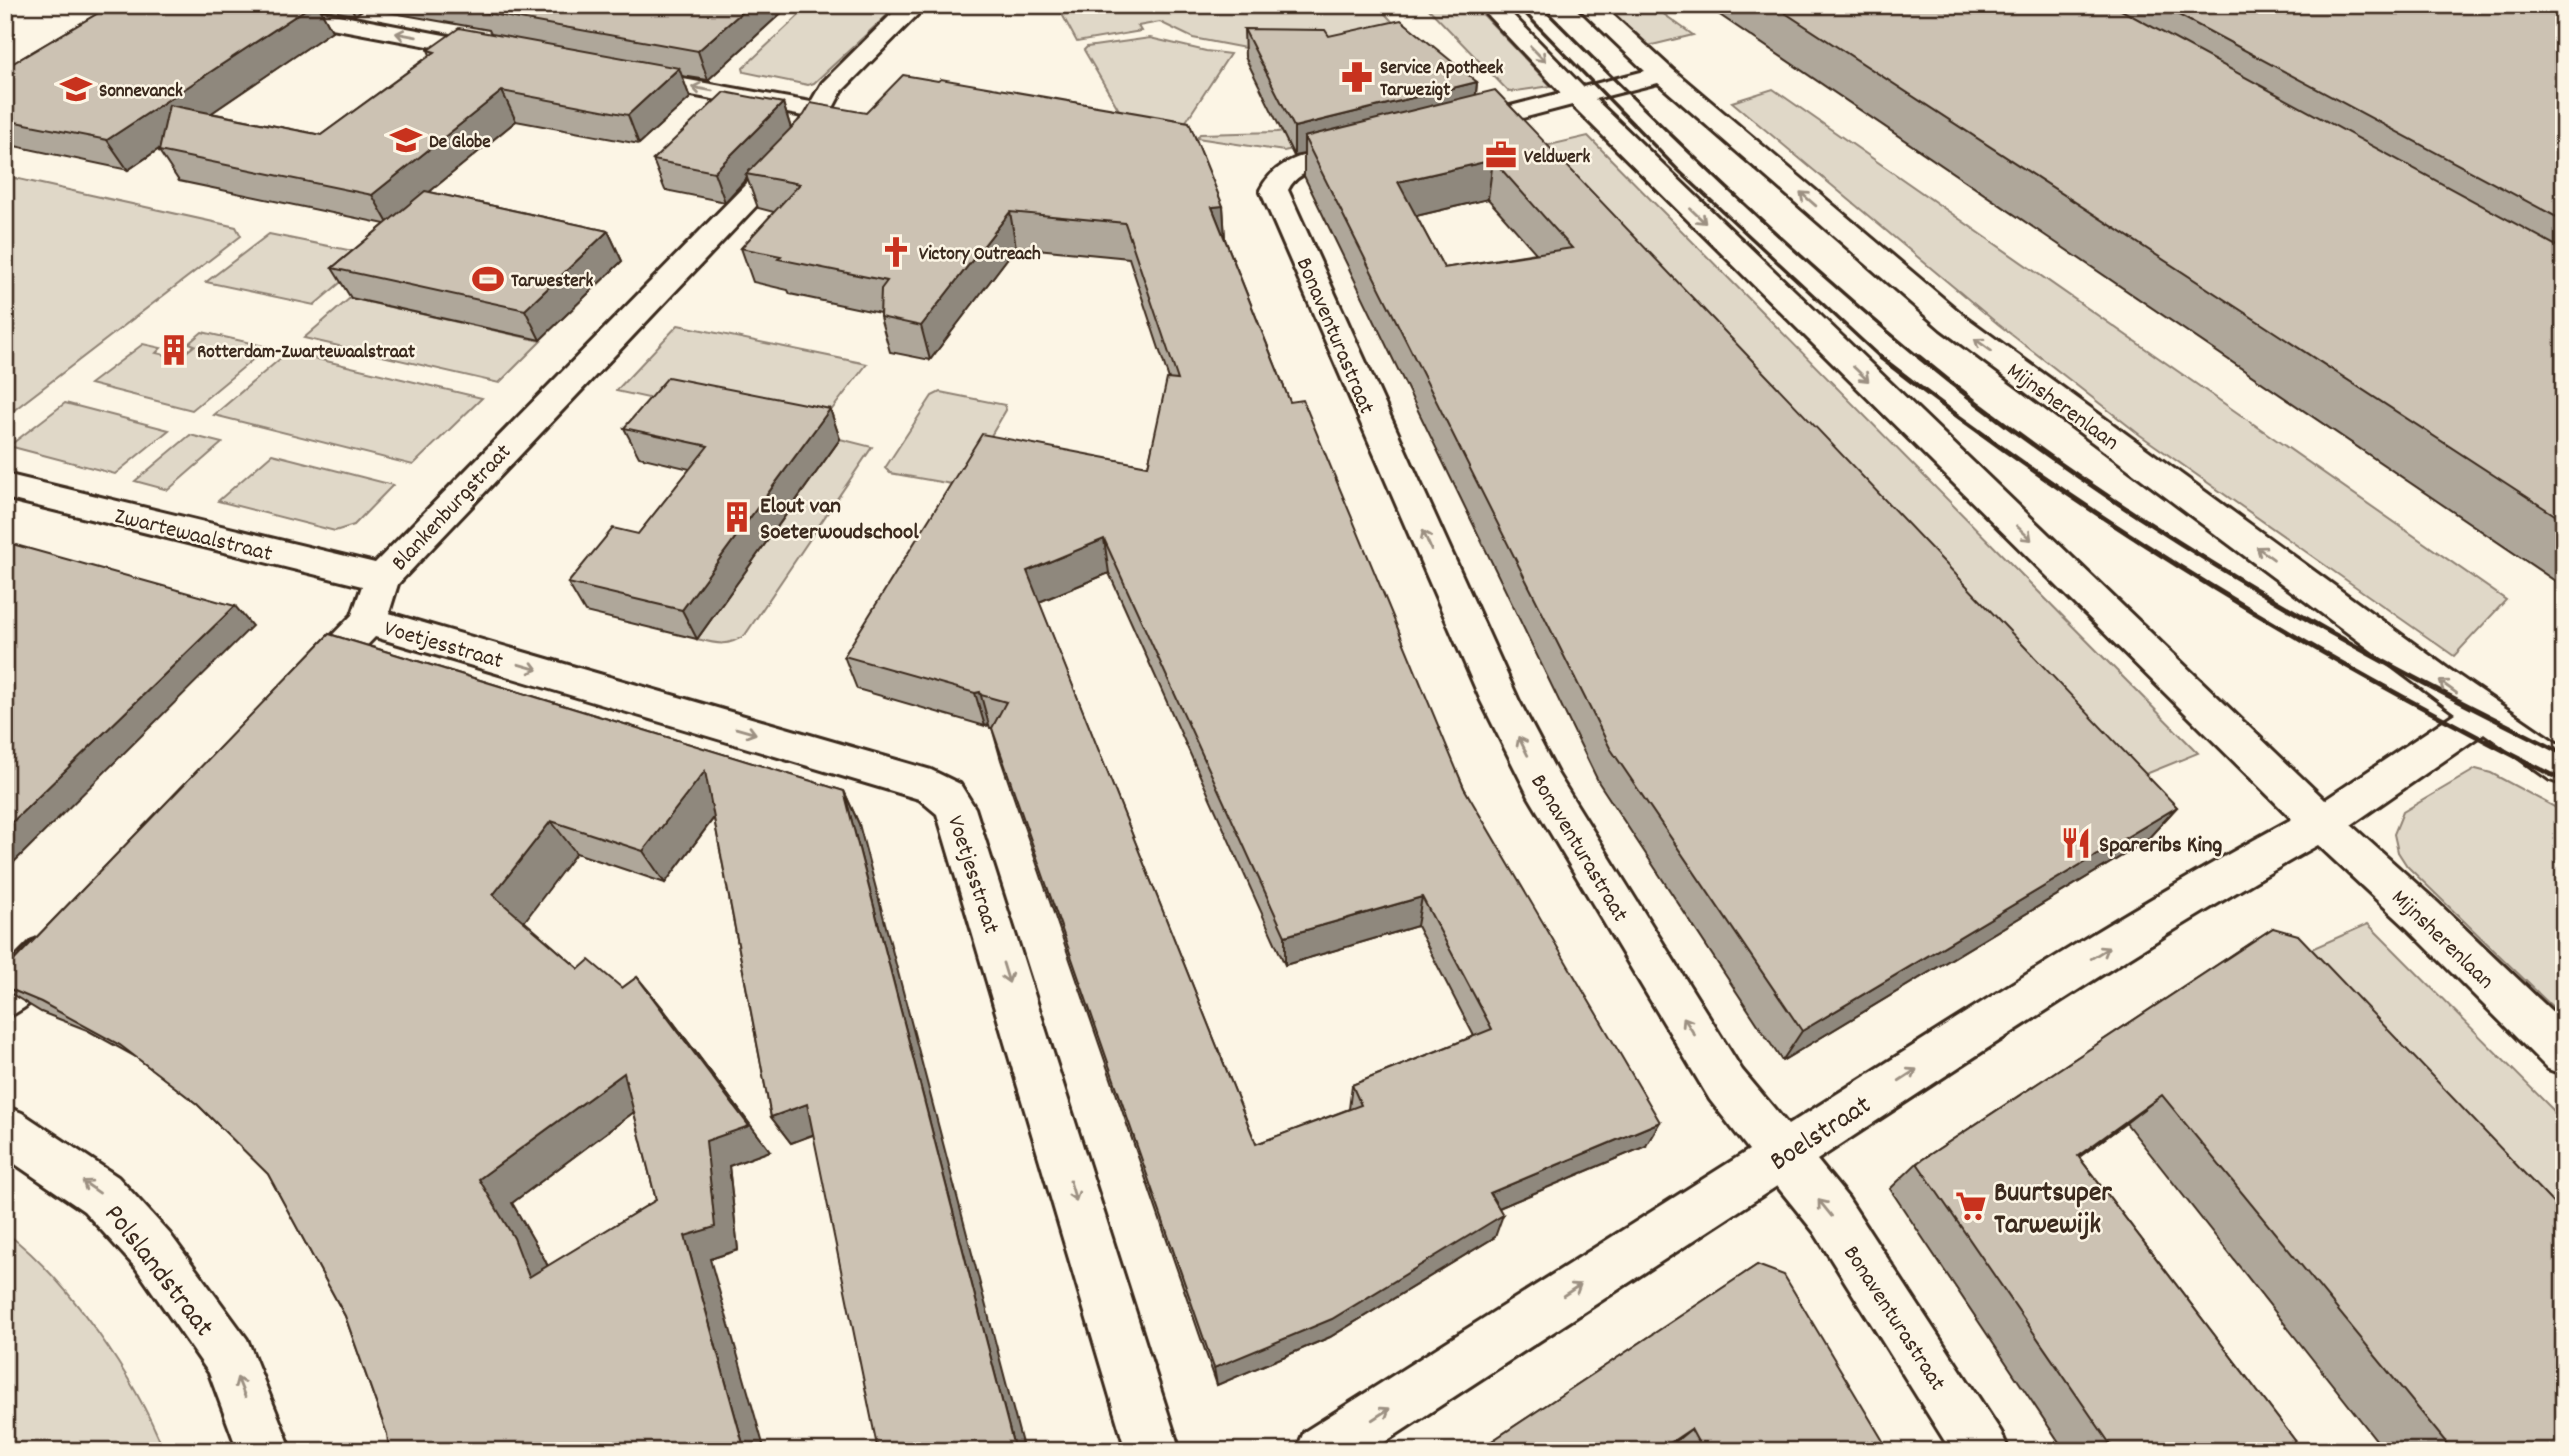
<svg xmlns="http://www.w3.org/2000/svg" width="2569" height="1456" font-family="Dekko,sans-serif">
<rect width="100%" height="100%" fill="#fcf5e5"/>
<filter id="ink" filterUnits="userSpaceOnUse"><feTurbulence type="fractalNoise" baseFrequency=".0143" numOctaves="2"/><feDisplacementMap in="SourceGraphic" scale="14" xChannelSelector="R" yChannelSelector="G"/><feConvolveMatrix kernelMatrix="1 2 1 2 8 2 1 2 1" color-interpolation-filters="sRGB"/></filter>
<g filter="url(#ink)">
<!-- green -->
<g fill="#e0d8c8" stroke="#8e8173" stroke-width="2">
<polygon points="810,5 898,5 814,83 808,85 744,72 743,68"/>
<polygon points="1057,5 1377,5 1400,30 1245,48 1193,38 1160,22 1138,26 1141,31 1077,42"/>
<polygon points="1425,5 1474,5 1551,86 1509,92"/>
<polygon points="1595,5 1651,5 1693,35 1648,46 1635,44"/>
<polygon points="1150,38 1206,51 1230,54 1179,132 1126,122 1084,50 1087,47"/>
<polygon points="1773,89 2506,600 2454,656 2140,435 1998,324 1732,102"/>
<polygon points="1376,118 1382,128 1284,151 1197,138 1200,134 1277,132"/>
<polygon points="1588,136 2198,753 2141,776 1545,146"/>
<polygon points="5,176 236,227 241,236 5,417"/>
<polygon points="269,234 373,255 314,305 206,282"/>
<polygon points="350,298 541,341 499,383 304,338"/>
<polygon points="678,325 867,364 813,434 616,391"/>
<polygon points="202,332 268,347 192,410 90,384 143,344 161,348 156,353 179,358 195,345 189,343"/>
<polygon points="288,352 482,398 413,465 214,415"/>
<polygon points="940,392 1005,405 1006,410 964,482 957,485 890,473 885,468 932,396"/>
<polygon points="65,403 169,430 115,474 9,446"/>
<polygon points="190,435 222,443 168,490 135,481"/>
<path d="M 840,439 L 872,447 L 745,635 C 728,647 717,644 697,639 Z"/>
<polygon points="272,454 393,485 354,525 335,531 218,501"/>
<polygon points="2476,769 2491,773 2564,812 2564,1018 2407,866 2398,852 2394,834 2403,812"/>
<polygon points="2368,924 2564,1121 2564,1219 2309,950"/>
<path d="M 5,1232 C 67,1278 136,1379 164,1451 L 5,1451 Z"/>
</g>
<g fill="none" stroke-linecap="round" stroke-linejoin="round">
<defs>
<g id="minor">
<polygon points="234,5 285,5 492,44 501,46 504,51 501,56 492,58 246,12 238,10"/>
<polygon points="901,5 927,5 842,91 812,147 398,584 389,613 931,770 960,784 975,808 1180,1451 1126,1451 937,814 919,799 375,637 327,687 314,692 301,687 295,677 301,667 352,615 362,586 5,498 5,474 375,563 792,137 803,116 633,84 624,82 621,77 624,72 633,70 811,102 822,83"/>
<path d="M 1478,5 L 1503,5 L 1583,87 L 1645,71 L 1576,5 L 1602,5 L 1672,69 L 1963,315 L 2447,668 L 2564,748 L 2564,785 L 2550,780 L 2484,733 L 2351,825 L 2437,902 L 2564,1023 L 2564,1075 L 2548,1069 L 2407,928 L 2318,845 C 2146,942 1982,1052 1817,1160 L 1848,1198 L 2001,1432 L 2009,1451 L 1951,1451 L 1814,1232 L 1777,1186 L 1371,1451 L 1296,1451 L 1304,1432 L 1749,1150 L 1710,1100 L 1529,797 L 1481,701 L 1260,190 C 1279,153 1320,152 1356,145 L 1365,147 L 1369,153 L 1365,159 C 1341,165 1300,164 1288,190 L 1519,701 L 1557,773 L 1742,1070 L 1788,1125 C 1954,1020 2119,913 2292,819 L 1572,105 L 1465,133 L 1456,130 L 1452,125 L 1456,120 L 1561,93 ZM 1658,83 L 1941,329 L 2455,713 L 2325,800 L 1595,99 Z"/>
<path d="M 47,936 L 62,941 L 69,955 C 57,980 31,1008 5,1018 L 5,968 L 32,941 Z"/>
<polygon points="5,1106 22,1113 118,1177 170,1234 247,1339 292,1451 238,1451 209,1373 136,1268 84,1211 5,1157"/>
</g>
</defs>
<!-- minor casing -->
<use href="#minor" stroke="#3b2a1e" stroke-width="6"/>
<!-- minor -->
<use href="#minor" fill="#fcf5e5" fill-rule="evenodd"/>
<!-- rail-far1 -->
<g stroke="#3b2a1e" stroke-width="3.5">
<polyline points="1517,5 1678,170 1882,359"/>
<path d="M 1540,5 C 1662,128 1787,249 1921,359"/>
</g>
<!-- rail -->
<g stroke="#3b2a1e" stroke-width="5">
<path d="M 1880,357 C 2093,524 2322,660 2564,781"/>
<path d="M 1919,357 C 2055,469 2220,573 2375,657 C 2437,691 2501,722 2564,754"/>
</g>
</g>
<!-- wall -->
<g fill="#afa79a" stroke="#3b2a1e" stroke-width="2" fill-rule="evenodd">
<path d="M 112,5 L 790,5 L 708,80 L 682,76 L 690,98 L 639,144 L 516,121 L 429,192 L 608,231 L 622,261 L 540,340 L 351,298 L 332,268 L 385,224 L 179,181 L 159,151 L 159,149 L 128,170 L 5,144 L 5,68 ZM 365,8 L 489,30 L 491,34 L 428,50 L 430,55 L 321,135 L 211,113 L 332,31 L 320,9 L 355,15 Z"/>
<polygon points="1705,5 2564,5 2564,587"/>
<path d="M 1244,29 L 1329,36 L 1477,82 L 1476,95 L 2177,807 L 2145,842 L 1782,1061 L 1599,783 L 1304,176 L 1304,154 L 1294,156 L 1245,57 ZM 1488,199 L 1536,253 L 1444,268 L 1416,216 Z"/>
<path d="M 783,103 L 791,128 L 1223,206 L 1225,239 L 1290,402 L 1464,788 L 1646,1146 L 1499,1208 L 1495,1237 L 1330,1337 L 1217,1385 L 1001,760 L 992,728 L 990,728 L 989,725 L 985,726 L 857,689 L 844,656 L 1148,466 L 1169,379 L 1129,258 L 1016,247 L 930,360 L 890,352 L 880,317 L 880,313 L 790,294 L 788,290 L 753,282 L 741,248 L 774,212 L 758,208 L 747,178 L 725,202 L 665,190 L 653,160 ZM 1109,573 L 1285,965 L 1417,926 L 1474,1036 L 1352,1085 L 1349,1109 L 1256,1144 L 1039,602 Z"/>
<polygon points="830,409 840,439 697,639 585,612 568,583 638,534 690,469 639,457 624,428"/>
<path d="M 329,634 L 844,791 L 859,824 L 813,1135 L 791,1143 L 771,1117 L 714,818 L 665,883 L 576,853 L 524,921 L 579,969 L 622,988 L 637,977 L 661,1006 L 770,1151 L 729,1166 L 738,1250 L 710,1259 L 387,1434 L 345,1316 L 268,1174 L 197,1104 L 136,1057 L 87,1030 L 41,1012 L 5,990 L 5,970 ZM 634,1112 L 656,1200 L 548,1266 L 512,1203 Z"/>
<polygon points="2273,928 2564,1451 2385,1451 2126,1123 2079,1157 2303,1451 2065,1451 1890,1189 1917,1163"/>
<polygon points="1757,1265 1889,1451 1672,1451 1670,1447 1664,1451 1477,1451"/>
</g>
<!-- shaded-wall -->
<g fill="#8f887d" stroke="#3b2a1e" stroke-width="2">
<polygon points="312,5 318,5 332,31 128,170 107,140"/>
<polygon points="350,5 364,5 365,8 355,15"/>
<polygon points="750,5 790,5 708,80 698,51"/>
<polygon points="679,68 690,98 639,144 628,115"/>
<polygon points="1477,82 1474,111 1304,137 1304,154 1294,156 1294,127"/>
<polygon points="502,91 516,121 389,225 372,195"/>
<polygon points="783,103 792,132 746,174 747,178 725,202 714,172"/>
<polygon points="1493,160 1488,199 1395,221 1398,182"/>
<polygon points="1223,206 1225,240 1212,207"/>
<polygon points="1010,212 1016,247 930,360 921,326"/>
<polygon points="608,231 622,261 540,340 525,310"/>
<polygon points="830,409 840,439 697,639 682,610"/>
<polygon points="1104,539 1109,573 1034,604 1027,571"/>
<polygon points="235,606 252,626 5,871 5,829"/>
<polygon points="980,692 989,725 985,726 975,693"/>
<polygon points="705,771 724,804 665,883 643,851"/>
<polygon points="844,791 859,824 1024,1451 1015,1451"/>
<polygon points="2177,807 2145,842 1782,1061 1802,1031"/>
<polygon points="551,821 576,853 521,926 493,895"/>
<polygon points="1422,897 1417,926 1285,965 1285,936"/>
<polygon points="637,977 661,1006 770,1151 729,1166 738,1250 710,1259 765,1451 745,1451 685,1236 706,1141"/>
<polygon points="624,1073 650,1100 512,1203 545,1260 560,1298 529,1277 479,1179"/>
<polygon points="2162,1095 2126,1123 2045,1182 2078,1156"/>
<polygon points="807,1104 825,1130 791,1143 771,1117"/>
<polygon points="1660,1122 1646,1146 1482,1215 1490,1193"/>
<polygon points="1503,1215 1495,1237 1330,1337 1217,1385 1214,1368"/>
<polygon points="1691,1429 1664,1451 1658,1451"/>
</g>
<!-- building -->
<g fill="#ccc2b3" stroke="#3b2a1e" stroke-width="2" fill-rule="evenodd">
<polygon points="112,5 312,5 107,140 5,120 5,68"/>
<polygon points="491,5 750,5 698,51 481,12"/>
<polygon points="1773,5 2112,5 2564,250 2564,521"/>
<polygon points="2160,5 2564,5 2564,221"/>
<polygon points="1401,20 1477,82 1294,127 1244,29 1325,30 1329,36"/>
<polygon points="459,28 679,68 628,115 502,91 372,195 159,151 169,105 321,135 435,52 428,50"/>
<path d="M 903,75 L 938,81 L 941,79 L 1189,122 L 1223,206 L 1212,207 L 1290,402 L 1303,400 L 1464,788 L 1660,1122 L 1490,1193 L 1503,1215 L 1332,1319 L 1214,1368 L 992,728 L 1006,702 L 981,695 L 980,692 L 975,693 L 844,656 L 982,434 L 1148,466 L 1167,379 L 1178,380 L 1125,223 L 1010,212 L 921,326 L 880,317 L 881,289 L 887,281 L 778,259 L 781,256 L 741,248 L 800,184 L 746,174 L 804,115 L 811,103 L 866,113 ZM 1104,539 L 1285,936 L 1422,897 L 1492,1029 L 1352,1085 L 1361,1105 L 1256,1144 L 1027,571 Z"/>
<path d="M 1495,90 L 2177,807 L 1802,1031 L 1610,748 L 1304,137 ZM 1493,160 L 1572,248 L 1444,268 L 1398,182 Z"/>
<polygon points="724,92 783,103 714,172 653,160"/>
<polygon points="425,191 608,231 525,310 332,268"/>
<polygon points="668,377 830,409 682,610 568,583 613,528 638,534 708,446 624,428"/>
<polygon points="5,542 235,606 5,829"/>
<path d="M 329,634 L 844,791 L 1015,1451 L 878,1451 L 807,1104 L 771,1117 L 705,771 L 643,851 L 551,821 L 493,895 L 579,969 L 589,960 L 622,988 L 637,977 L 749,1126 L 706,1141 L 715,1227 L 685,1236 L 745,1451 L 389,1451 L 387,1434 L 345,1316 L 268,1174 L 197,1104 L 120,1045 L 41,1002 L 5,987 L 5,970 ZM 624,1073 L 656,1200 L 529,1277 L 514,1238 L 479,1179 Z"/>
<polygon points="2273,928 2298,935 2564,1215 2564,1451 2453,1451 2162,1095 2078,1156 2303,1451 2115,1451 1917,1163"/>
<polygon points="1757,1265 1784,1275 1889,1451 1703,1451 1691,1429 1658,1451 1477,1451"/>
</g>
<!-- one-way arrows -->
<defs><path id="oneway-shaft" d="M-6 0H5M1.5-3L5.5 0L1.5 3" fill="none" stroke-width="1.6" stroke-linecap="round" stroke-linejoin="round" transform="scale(1.75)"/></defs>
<g stroke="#9c9082">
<use href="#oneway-shaft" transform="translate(406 35) rotate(-170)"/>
<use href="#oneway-shaft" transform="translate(1538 54) rotate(46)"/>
<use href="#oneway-shaft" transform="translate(702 89) rotate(-170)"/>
<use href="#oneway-shaft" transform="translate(1808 199) rotate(-139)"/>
<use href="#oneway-shaft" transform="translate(1698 216) rotate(44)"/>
<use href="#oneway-shaft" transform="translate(1983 345) rotate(-144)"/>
<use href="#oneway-shaft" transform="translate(1861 374) rotate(44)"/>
<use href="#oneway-shaft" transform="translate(2024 533) rotate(44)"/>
<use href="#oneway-shaft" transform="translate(1427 540) rotate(-114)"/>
<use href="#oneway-shaft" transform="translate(2265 553) rotate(-144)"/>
<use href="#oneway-shaft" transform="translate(528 667) rotate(16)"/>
<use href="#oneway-shaft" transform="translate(2448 687) rotate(-145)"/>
<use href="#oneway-shaft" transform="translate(746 731) rotate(16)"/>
<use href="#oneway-shaft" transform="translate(1523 746) rotate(-117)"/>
<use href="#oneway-shaft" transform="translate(2100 953) rotate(-32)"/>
<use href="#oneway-shaft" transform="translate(1006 973) rotate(73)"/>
<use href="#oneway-shaft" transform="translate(1689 1026) rotate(-122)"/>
<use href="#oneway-shaft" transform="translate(1908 1075) rotate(-33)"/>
<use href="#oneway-shaft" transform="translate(91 1187) rotate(-145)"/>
<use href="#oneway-shaft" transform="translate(1073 1191) rotate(73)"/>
<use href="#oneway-shaft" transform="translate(1825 1208) rotate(-129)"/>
<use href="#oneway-shaft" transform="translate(1572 1290) rotate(-33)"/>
<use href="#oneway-shaft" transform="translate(241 1387) rotate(-112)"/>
<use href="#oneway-shaft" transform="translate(1381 1414) rotate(-33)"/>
</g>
</g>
<!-- icons -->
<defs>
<symbol id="pharmacy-bare" viewBox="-9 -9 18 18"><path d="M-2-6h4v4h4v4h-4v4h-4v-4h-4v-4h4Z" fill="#c8321e" stroke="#fcf5e5" stroke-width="2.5" paint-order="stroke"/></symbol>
<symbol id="school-bare" viewBox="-9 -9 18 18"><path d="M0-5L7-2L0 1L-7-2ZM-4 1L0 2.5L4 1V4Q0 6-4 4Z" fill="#c8321e" stroke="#fcf5e5" stroke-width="2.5" paint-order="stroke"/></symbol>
<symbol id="office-bare" viewBox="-9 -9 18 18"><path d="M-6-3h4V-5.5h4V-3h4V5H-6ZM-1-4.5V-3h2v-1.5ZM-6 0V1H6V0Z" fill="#c8321e" stroke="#fcf5e5" stroke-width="2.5" paint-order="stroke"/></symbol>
<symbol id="church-bare" viewBox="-9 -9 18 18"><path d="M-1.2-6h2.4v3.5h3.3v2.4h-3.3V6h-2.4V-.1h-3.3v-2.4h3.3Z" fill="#c8321e" stroke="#fcf5e5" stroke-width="2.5" paint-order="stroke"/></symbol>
<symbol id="stadium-bare" viewBox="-9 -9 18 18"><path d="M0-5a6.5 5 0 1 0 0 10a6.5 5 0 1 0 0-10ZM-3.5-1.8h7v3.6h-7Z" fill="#c8321e" stroke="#fcf5e5" stroke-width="2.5" paint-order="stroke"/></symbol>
<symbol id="building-bare" viewBox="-9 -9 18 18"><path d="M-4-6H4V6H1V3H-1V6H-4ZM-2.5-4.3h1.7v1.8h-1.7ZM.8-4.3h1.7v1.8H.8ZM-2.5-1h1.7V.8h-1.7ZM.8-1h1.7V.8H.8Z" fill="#c8321e" stroke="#fcf5e5" stroke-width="2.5" paint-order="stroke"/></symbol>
<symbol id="restaurant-bare" viewBox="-9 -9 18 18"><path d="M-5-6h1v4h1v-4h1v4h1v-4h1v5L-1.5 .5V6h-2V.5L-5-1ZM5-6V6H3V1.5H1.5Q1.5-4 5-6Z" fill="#c8321e" stroke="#fcf5e5" stroke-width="2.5" paint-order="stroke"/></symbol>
<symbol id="supermarket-bare" viewBox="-9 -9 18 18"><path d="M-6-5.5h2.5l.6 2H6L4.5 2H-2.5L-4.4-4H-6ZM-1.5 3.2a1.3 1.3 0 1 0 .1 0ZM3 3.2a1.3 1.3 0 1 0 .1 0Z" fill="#c8321e" stroke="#fcf5e5" stroke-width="2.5" paint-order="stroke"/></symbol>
</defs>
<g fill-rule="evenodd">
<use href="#pharmacy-bare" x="1335" y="55" width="44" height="44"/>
<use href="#school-bare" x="54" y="67" width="44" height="44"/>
<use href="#school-bare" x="384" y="118" width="44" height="44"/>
<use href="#office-bare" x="1479" y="133" width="44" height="44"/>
<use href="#church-bare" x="874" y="230" width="44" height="44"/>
<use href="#stadium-bare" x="466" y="257" width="44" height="44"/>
<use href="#building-bare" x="152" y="328" width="44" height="44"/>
<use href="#building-bare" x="715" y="495" width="44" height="44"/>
<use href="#restaurant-bare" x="2054" y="821" width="44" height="44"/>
<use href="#supermarket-bare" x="1949" y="1184" width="44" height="44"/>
</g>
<g text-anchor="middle" stroke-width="5" stroke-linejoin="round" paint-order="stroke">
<!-- far-poi labels -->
<g font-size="19" font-weight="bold" fill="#3b2a1e" stroke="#fcf5e5" text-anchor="start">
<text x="1380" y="73">Service Apotheek<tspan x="1380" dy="22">Tarwezigt</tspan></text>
<text x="99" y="96">Sonnevanck</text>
<text x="429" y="147">De Globe</text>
<text x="1524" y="162">Veldwerk</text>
<text x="919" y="259">Victory Outreach</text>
<text x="511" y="286">Tarwesterk</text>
<text x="197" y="357">Rotterdam-Zwartewaalstraat</text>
</g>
<!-- street labels -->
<g font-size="23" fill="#3b2a1e" stroke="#fcf5e5">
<text transform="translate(1337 335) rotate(67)" y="8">Bonaventurastraat</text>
<text transform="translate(2064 405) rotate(36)" y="8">Mijnsherenlaan</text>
<text transform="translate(450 506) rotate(-47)" y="8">Blankenburgstraat</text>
<text transform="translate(194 533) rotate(14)" y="8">Zwartewaalstraat</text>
<text transform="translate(444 643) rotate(16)" y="8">Voetjesstraat</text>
<text transform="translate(1581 847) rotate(59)" y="8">Bonaventurastraat</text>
<text transform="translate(975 874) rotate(72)" y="8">Voetjesstraat</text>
<text transform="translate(2444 938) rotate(44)" y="8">Mijnsherenlaan</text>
<text transform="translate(1896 1317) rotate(57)" y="8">Bonaventurastraat</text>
</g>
<!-- poi labels -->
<g font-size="23" font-weight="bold" fill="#3b2a1e" stroke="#fcf5e5" text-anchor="start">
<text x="760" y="512">Elout van<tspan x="760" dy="26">Soeterwoudschool</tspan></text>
<text x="2099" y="851">Spareribs King</text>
</g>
<!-- near-street labels -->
<g font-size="28" fill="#3b2a1e" stroke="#fcf5e5">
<text transform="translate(1819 1131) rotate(-33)" y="10">Boelstraat</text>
<text transform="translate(161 1269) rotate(52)" y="10">Polslandstraat</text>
</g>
<!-- near-poi labels -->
<g font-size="28" font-weight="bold" fill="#3b2a1e" stroke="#fcf5e5" text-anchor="start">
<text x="1994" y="1200">Buurtsuper<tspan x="1994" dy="32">Tarwewijk</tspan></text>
</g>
</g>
<!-- margin -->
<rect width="2569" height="1456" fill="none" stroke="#fcf5e5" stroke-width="28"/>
<rect x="14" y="14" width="2541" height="1428" fill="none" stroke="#3b2a1e" stroke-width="2.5" filter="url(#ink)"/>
</svg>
